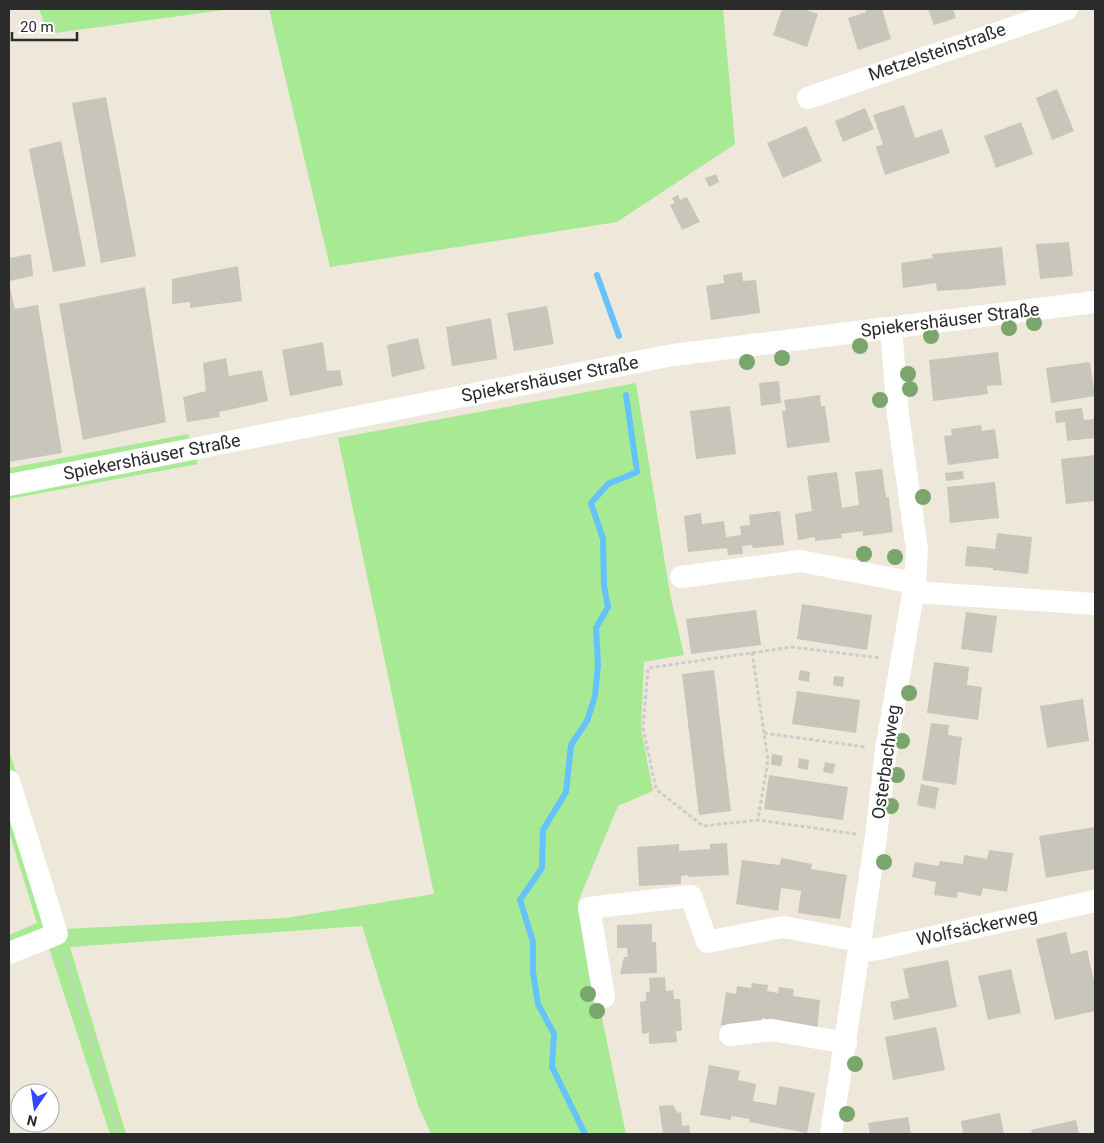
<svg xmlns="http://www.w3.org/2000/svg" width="1104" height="1143" font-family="Roboto,sans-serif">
<rect width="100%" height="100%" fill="#eee8db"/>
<!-- green -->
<g fill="#a7ea93">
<polygon points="39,9 231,9 48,34"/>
<polygon points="269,9 723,9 735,144 617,222 330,267"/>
<polygon points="636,383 670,594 684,655 644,662 641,729 653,791 618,806 578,902 626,1134 431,1134 418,1105 362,926 70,947 126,1134 110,1134 49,948 9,964 9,935 37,923 9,832 9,750 64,929 286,918 434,894 338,438"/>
<polygon points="188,434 198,464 9,499 9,468"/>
</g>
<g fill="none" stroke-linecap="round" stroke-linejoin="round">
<!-- stream -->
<g stroke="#65c2fa" stroke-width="6">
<polyline points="597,275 619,336"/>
<polyline points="585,1134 552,1067 554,1034 538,1004 533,972 533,942 520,900 542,868 543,830 566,792 571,745 587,721 595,696 598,665 596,628 608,607 604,586 603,539 591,503 608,484 637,472 626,395"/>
</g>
</g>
<!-- building -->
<g fill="#c9c5bb">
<polygon points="782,9 803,9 818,14 807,47 773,35"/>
<polygon points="865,9 882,9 891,39 858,50 848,18 866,12"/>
<polygon points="928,9 953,9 956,18 934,25"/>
<polygon points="1057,89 1074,131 1052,140 1036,98"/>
<polygon points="106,97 136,256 101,263 72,103"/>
<polygon points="904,105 915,138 942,129 950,153 885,175 876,147 883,144 873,115"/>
<polygon points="865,108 874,129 843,142 835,121"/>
<polygon points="1021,122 1033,154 996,168 984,136"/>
<polygon points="806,126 822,161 783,178 767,143"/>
<polygon points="61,141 86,266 53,272 29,149"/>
<polygon points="716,174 719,182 709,187 705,178"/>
<polygon points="678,195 680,200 687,197 700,222 682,230 670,205 675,203 672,198"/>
<polygon points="1069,242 1073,276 1040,279 1036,244"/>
<polygon points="1002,247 1006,285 969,289 937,291 936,283 903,288 901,263 933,258 932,254"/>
<polygon points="31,254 33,276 9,281 9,258"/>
<polygon points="238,266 242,301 190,308 190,302 172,304 172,279"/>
<polygon points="742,272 743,281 756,280 760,313 711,320 706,286 724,283 723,275"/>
<polygon points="9,283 15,309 38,305 62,453 9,462"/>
<polygon points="145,287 166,422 83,440 59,304"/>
<polygon points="547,306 554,344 514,351 507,313"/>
<polygon points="491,318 497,359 452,366 446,327"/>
<polygon points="418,338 425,369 392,377 387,345"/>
<polygon points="323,342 327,371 340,370 343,385 290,396 282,350"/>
<polygon points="998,352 1002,385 987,386 988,394 933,401 929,360"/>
<polygon points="226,358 229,376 262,370 268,401 219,412 220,417 187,422 183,397 206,391 203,363"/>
<polygon points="1090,362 1095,396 1051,403 1046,368"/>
<polygon points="779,381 781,403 761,406 759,383"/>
<polygon points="820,395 821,406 825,406 830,442 787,448 782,411 786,411 784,400"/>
<polygon points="730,406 736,454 696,459 690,411"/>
<polygon points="1082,408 1084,420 1094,419 1095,438 1067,441 1065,422 1056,423 1055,411"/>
<polygon points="981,425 982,431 995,429 999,458 948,465 944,436 952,435 951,429"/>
<polygon points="1095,455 1095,501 1066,504 1061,459"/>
<polygon points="882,469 886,497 889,497 893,532 863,536 863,531 841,534 842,538 815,541 815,537 798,540 795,514 812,511 807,476 837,472 842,508 859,505 855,472"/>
<polygon points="963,471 964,479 946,481 945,473"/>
<polygon points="995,482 999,518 950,523 947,487"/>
<polygon points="780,511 784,545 753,548 752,545 742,546 743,554 728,555 727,548 688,552 684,516 701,513 702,524 724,521 726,537 741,535 740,526 750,525 749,515"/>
<polygon points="997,533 1032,537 1028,574 993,570 993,568 965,566 967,546 995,549"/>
<polygon points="802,604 872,615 867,650 797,639"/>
<polygon points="756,610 761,645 691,654 686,619"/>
<polygon points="966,612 997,616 992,653 961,649"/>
<polygon points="934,662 969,667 967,685 982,687 978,720 927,713"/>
<polygon points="714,670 731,811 699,815 682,674"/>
<polygon points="800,670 810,672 809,682 798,680"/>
<polygon points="834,676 844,677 843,687 833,685"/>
<polygon points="797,691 860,700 856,733 792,724"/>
<polygon points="1083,699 1089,741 1047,748 1040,706"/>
<polygon points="931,723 949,725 948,735 962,737 956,785 922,780"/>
<polygon points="772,754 783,756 781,766 771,765"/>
<polygon points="799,758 809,760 808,770 798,768"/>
<polygon points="825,762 835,764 833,774 823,772"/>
<polygon points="769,775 848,787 843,820 764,809"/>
<polygon points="921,784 939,788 935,809 917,805"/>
<polygon points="1095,827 1095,869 1046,878 1039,836"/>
<polygon points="727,843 729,875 688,877 688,875 681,876 681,884 639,886 637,847 679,844 679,851 710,849 710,844"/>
<polygon points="989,850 1013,853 1007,892 983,888 981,896 958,892 957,898 934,895 936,882 912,877 915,862 939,866 940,861 963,864 964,855 987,859"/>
<polygon points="781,858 812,864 811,869 847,875 840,919 798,913 801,891 781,888 778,911 736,904 742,860 780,865"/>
<polygon points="652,924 652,942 656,942 657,973 620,974 624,957 628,957 627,948 617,948 617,925"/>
<polygon points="1066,932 1071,954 1087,950 1095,985 1095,1011 1055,1020 1036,939"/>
<polygon points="948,960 957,1007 894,1020 890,1002 909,998 903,969"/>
<polygon points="1011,969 1021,1013 988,1020 978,976"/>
<polygon points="665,977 666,991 673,990 674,999 680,999 682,1031 676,1031 677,1042 649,1044 649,1033 642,1034 640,1002 646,1001 646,992 650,992 649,978"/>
<polygon points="752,983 768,985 767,991 778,993 779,987 794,989 793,996 820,1000 817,1032 762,1018 761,1025 744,1029 721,1025 726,992 736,994 737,986 751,988"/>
<polygon points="936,1027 945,1070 893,1080 885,1037"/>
<polygon points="709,1065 740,1071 738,1080 756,1084 753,1101 776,1105 779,1086 815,1093 807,1133 749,1122 750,1119 731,1116 731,1120 700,1115"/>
<polygon points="673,1105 678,1113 681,1112 682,1126 689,1125 690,1134 663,1134 659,1106"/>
<polygon points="1000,1113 1004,1134 963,1134 961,1121"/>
<polygon points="908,1117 911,1134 870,1134 868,1123"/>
<polygon points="1076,1120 1079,1134 1032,1134 1031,1130"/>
</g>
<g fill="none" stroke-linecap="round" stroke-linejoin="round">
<!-- path -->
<g stroke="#ccc" stroke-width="3" stroke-dasharray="4 2.5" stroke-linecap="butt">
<polyline points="752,652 768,760 758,820"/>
<polyline points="764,733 865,747"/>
<polyline points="856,834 758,820 703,826 656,789 643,728 648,668 792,647 880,658"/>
<polyline points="63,953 119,1134"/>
</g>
<!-- minor -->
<g stroke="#fff" stroke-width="22">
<polyline points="808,98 1067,9"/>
<polyline points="9,485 673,355 1095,302"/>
<polyline points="681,577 800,561 915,583"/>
<polyline points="913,592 1095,604"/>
<polyline points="9,781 57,934 9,953"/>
<polyline points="859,951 878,949 1095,901"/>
<polyline points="604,997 589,908 691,896 707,942 783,927 860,941"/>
<polyline points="730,1035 772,1030 846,1043"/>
<polyline points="831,1134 876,837 886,750 915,583 917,549 898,415 891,328"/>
</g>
</g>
<!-- trees -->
<g fill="#7aa56d">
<circle cx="1034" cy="323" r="8"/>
<circle cx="1009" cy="328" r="8"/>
<circle cx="931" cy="336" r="8"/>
<circle cx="860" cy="346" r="8"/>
<circle cx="782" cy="358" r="8"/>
<circle cx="747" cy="362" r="8"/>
<circle cx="908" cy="374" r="8"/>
<circle cx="910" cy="389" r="8"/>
<circle cx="880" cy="400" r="8"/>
<circle cx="923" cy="497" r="8"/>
<circle cx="864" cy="554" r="8"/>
<circle cx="895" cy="557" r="8"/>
<circle cx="909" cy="693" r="8"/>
<circle cx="902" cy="741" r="8"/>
<circle cx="897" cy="775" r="8"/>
<circle cx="891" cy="806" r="8"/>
<circle cx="884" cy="862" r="8"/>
<circle cx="588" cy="994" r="8"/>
<circle cx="597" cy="1011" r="8"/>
<circle cx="855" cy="1064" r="8"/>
<circle cx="847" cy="1114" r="8"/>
</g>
<g text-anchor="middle" stroke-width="4.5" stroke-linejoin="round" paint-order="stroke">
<!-- street labels -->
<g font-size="18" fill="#2b2b2b" stroke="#fff">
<text transform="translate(937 52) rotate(-19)" y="6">Metzelsteinstraße</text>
<text transform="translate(950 320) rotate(-7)" y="6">Spiekershäuser Straße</text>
<text transform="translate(550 379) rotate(-11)" y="6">Spiekershäuser Straße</text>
<text transform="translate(152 457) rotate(-11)" y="6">Spiekershäuser Straße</text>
<text transform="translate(886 762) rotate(-82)" y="6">Osterbachweg</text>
<text transform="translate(977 927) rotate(-12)" y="6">Wolfsäckerweg</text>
</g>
</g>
<!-- border -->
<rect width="1104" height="1143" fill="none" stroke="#2b2b2b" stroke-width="20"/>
<!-- north arrow -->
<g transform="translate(35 1108) rotate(193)"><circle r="24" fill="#ffffff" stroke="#aaaaaa"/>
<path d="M0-4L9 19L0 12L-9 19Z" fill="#3747ff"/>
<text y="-8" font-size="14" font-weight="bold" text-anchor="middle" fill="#2b2b2b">N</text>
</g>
<!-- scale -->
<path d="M12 32v8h65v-8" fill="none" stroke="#2b2b2b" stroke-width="2.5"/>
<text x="20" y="32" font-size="15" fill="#2b2b2b" stroke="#ffffff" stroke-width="4" paint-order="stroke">20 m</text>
</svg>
